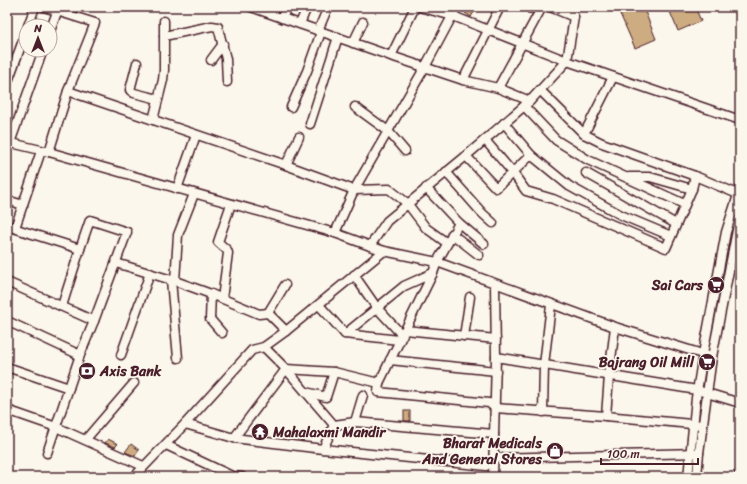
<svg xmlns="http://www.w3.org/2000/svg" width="747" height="484" font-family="Sriracha,sans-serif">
<rect width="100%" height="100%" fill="#fbf7ec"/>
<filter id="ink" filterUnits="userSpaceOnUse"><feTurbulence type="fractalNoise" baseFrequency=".025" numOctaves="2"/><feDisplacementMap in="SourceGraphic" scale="8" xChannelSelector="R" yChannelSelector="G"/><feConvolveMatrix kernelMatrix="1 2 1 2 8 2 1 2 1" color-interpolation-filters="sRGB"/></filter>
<g filter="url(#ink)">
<!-- building -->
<g fill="#ceac81" stroke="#4a1f2b">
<polygon points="469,7 477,7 471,17 465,13"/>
<polygon points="530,7 536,7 532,14 527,13"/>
<polygon points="617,7 643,7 656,39 635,48"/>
<polygon points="668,7 695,7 701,21 678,31"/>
<rect x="404" y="411" width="6" height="10"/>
<polygon points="108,439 118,444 115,447 105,443"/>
<polygon points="131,444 139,450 135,456 125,452"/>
<polygon points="740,470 740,477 734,477 735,471"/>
</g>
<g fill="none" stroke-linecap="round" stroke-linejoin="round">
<defs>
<g id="minor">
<polyline points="44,7 95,23 68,91 49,152"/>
<polyline points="251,7 391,56 463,80 498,88 530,101"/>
<polyline points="419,7 453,16 567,61 740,120"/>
<polyline points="550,7 574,17"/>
<polyline points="282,18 287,7"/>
<polyline points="300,24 307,7"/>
<polyline points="28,26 35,7"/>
<polyline points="50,31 57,12"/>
<polyline points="318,31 328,7"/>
<polyline points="164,36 212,26 218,27 226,59 227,82"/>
<polyline points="353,43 363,22"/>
<polyline points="391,56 415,7"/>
<polyline points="211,60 223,44"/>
<polyline points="137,63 130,90 134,93 158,99"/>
<polyline points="463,80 500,7"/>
<polyline points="7,84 26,32"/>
<polyline points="498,88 542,7"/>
<polyline points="540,90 584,134 602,143 695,176 740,195"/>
<polyline points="68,91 286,165 354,190 389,189 407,203 426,228 447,243"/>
<polyline points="524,106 556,140 588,160 684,204"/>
<polyline points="291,107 307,71 321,32"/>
<polyline points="355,107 388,131 405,151"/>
<polyline points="153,120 163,80 164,70 164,21"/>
<polyline points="504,123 531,155 569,186 621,215 671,236"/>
<polyline points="310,124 338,37"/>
<polyline points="584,134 613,77"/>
<polyline points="485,140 513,173 526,191 553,199 666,248 692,189 695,176"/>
<polyline points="7,142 49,152 335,233 384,251 437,262 615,327 712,357"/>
<polyline points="10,143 43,50"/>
<polyline points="466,156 496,188 531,155"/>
<polyline points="286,165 299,137"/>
<polyline points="446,172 482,213 493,223"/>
<polyline points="586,173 676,224"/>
<polyline points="629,177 650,177 692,189"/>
<polyline points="426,188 459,223 484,244"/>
<polyline points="177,189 196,135"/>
<polyline points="7,200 23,205"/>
<polyline points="7,226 80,249"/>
<polyline points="15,228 41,151"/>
<polyline points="335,233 354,190 425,67 457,7"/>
<polyline points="452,234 479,255"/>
<polyline points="370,246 387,221 466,156 530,101 567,61 574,17 570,7"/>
<polyline points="116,263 175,281 211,294 259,314 268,313"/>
<polyline points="354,275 377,308 402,335"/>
<polyline points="171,280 178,358"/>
<polyline points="175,281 178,235 194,194"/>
<polyline points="7,282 94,321"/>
<polyline points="495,284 496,357"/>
<polyline points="285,285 268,313 286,331"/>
<polyline points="211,294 210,319 222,333"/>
<polyline points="222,299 228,253 227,250 218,242 231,204"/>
<polyline points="319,305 345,334 404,286 433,273"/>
<polyline points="7,321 80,355"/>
<polyline points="405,330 496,339"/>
<polyline points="345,334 399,340"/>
<polyline points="464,336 470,297"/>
<polyline points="264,347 286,369 334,425 355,422 494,434"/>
<polyline points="121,355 150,273"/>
<polyline points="390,360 496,371"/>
<polyline points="7,367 69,388"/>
<polyline points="379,383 378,392 489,403 495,408 606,416 702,425"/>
<polyline points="306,392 326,397 334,372"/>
<polyline points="7,410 56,427 143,466"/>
<polyline points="543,412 544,365 551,305"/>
<polyline points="606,416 609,376 615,327"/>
<polyline points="355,422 363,395"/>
<polyline points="185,424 234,438 323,449 486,466 494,458 699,453"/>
<polyline points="234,438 286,369 334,372 379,383 433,273 437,262 459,223"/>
<polyline points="86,439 134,383"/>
<polyline points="166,445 232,476 242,477"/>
<polyline points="323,449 334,425"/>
<polyline points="47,453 80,355 94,321 127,232 90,220 80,249 62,306"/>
<polyline points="134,477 185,424 252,350 264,347 286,331 384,251"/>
<polyline points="493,477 496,357 697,390 740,403"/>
<polyline points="688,477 696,398 703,354 726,232 740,189"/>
<polyline points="697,477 699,453 712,357 740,215"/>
</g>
</defs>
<!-- minor casing -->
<use href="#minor" stroke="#4a1f2b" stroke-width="11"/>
<!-- minor -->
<use href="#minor" stroke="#fbf7ec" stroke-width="8"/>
</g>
</g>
<!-- icons -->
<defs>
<symbol id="supermarket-disc" viewBox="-11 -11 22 22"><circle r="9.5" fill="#4a1f2b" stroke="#fbf7ec"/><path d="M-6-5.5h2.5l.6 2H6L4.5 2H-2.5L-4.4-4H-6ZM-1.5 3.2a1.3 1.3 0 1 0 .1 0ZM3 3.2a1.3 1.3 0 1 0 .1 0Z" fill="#fff"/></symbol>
<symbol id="bank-disc" viewBox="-11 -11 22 22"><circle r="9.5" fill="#4a1f2b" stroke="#fbf7ec"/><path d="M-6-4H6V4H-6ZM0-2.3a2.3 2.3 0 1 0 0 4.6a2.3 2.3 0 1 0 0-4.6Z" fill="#fff"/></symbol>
<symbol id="temple-disc" viewBox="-11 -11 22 22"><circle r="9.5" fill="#4a1f2b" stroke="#fbf7ec"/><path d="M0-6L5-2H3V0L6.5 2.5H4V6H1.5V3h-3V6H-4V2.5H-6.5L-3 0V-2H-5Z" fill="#fff"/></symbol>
<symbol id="shop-disc" viewBox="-11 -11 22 22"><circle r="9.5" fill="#4a1f2b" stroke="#fbf7ec"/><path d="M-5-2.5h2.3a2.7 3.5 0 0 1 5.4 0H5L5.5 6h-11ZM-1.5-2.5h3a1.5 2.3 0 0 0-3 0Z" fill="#fff"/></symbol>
</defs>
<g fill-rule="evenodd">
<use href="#supermarket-disc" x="706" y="275" width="20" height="20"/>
<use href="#supermarket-disc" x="697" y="352" width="20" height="20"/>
<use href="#bank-disc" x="77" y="361" width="20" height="20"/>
<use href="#temple-disc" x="250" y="422" width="20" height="20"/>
<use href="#shop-disc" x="545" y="441" width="20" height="20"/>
</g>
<g text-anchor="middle" stroke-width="3.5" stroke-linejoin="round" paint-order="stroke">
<!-- poi labels -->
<g font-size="14" font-weight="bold" fill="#4a1f2b" stroke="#fbf7ec" text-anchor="end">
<text x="703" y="290">Sai Cars</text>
<text x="694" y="367">Bajrang Oil Mill</text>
<text x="100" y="376" text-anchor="start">Axis Bank</text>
<text x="273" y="437" text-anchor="start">Mahalaxmi Mandir</text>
<text x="542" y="448">Bharat Medicals<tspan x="542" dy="16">And General Stores</tspan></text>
</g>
</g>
<!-- margin -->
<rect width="747" height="484" fill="none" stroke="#fbf7ec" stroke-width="24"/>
<rect x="12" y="12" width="723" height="460" fill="none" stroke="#4a1f2b" stroke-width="1.5" filter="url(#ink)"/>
<!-- north arrow -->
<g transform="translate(38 38)"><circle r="19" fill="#fbf7ec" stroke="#b4a19f"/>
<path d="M0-3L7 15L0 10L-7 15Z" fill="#4a1f2b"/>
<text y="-6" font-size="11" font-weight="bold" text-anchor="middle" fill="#4a1f2b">N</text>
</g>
<!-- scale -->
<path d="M601 458v6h97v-6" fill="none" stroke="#4a1f2b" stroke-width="2"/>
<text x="607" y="458" font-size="12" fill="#4a1f2b" stroke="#fbf7ec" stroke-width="3" paint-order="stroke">100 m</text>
</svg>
